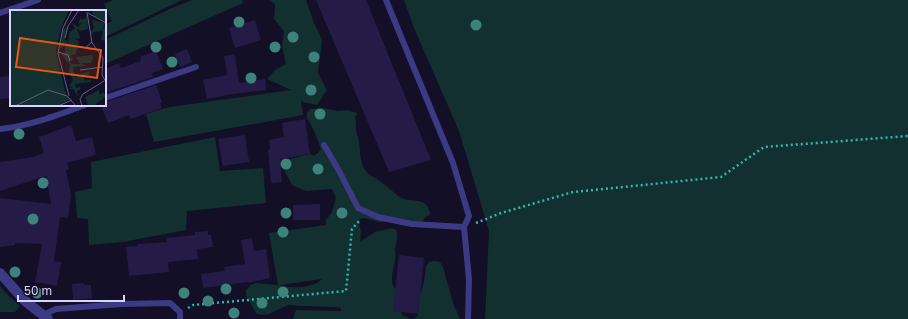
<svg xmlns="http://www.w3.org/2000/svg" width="908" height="319" font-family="'Golos Text',sans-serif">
<rect width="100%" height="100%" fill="#130f26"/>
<!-- green -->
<g fill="#12302f" fill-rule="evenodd">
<polygon points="113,0 182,0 105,37 105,25 112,21 104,4"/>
<polygon points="192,0 242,0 243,3 105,64 105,40 172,8"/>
<polygon points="269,0 306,0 314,23 322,40 318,73 327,90 317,105 303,102 301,100 303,115 154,142 146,114 170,107 291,90 267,79 275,70 286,64 282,46 284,31 274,19 275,4"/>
<polygon points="404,0 908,0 908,319 485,319 489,231 459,131 414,28"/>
<path d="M 324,108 L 337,111 L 347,110 L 357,113 L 355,117 C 357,122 355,125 356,130 C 356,134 359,138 359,142 C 361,156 359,172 376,178 L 401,198 C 412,203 429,196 430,215 L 425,217 L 421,226 L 406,226 L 390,222 L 380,222 L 365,218 L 360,219 L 359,223 L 361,233 L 360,242 L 375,232 L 392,228 L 396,230 C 399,237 396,242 395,249 C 395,253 396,257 395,261 C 392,278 388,283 401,296 L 399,306 L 402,315 L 410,319 L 293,319 L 296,310 L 341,311 L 341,308 L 336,307 L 303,306 L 288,305 L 269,314 L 260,315 L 256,313 L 246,295 L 246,290 L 252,284 L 256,283 L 278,285 L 269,233 L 326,225 L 326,220 L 332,212 L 336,198 L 332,189 L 306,191 L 292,185 L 285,172 L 282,161 L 310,154 L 314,156 L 321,150 C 320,144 311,122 307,119 L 307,113 L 310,109 ZM 322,279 C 314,288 290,289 280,285 Z"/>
<polygon points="215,137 220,171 263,168 266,203 187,211 186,230 123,242 89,245 88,219 77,218 75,192 92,188 91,162"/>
<polygon points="435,261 440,262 443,267 453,303 460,319 412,319 416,318 418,314 419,297 424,282 426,266 429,262"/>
<polygon points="0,286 7,294 20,306 15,312 0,312"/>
</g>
<!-- building -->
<g fill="#241b47">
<polygon points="316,0 366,0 431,160 389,172"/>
<polygon points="255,20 261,40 235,48 229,28"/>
<polygon points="187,49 192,62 180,67 175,54"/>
<polygon points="156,51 163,69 152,73 153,77 105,93 105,69 119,63 121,68 141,61 140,57"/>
<polygon points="235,54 239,83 265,79 266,90 233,94 207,99 203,80 227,75 224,56"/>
<polygon points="11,76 11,98 0,99 0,77"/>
<polygon points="156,85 162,102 160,103 162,108 131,119 129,115 108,123 102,108 105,107 105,102"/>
<polygon points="305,119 310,154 280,159 282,182 271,183 268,150 270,149 269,140 284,137 282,123"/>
<polygon points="71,125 76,141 92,137 96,155 67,163 69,169 66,170 71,195 68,218 60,217 54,261 61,262 57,286 35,282 42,244 15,243 15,245 0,247 0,198 51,204 46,176 0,191 0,162 33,157 44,153 39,137"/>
<polygon points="245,135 249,162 223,166 218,139"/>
<polygon points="320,204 320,220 293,220 293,205"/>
<polygon points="208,231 208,235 211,235 213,247 197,249 198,259 168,262 169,272 129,276 126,247 137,246 137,244 167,242 166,238 195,235 195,232"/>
<polygon points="252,238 254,251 266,249 270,278 249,283 248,282 203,288 201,274 225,271 224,267 245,264 241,240"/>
<polygon points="399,255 424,258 418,314 393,311"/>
<polygon points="84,283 84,285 91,285 92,298 73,300 72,284"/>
</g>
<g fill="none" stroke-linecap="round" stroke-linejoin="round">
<!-- path -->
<g stroke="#2fb8b0" stroke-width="2.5" stroke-dasharray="2 3" stroke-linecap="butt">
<polyline points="476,223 501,213 573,192 721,177 764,147 908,136"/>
<polyline points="188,308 193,305 346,291 352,229 360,220"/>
</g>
<!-- lane -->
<g stroke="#3d3a85" stroke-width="6">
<polyline points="386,0 453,163 469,216 464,227 469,279 468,319"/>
<polyline points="0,13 38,0"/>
<polyline points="105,98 196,67"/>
<path d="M 0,129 C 29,126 58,115 85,105"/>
<polyline points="324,145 338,169 358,208 378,217 412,224 464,227"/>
<polyline points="43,315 56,309 121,304 170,303 180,312 180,319"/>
</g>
<!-- street -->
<polyline stroke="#3d3a85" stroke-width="10" points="0,273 25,301 48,319"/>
</g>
<!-- trees -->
<g fill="#3d827b">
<circle cx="239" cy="22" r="5.5"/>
<circle cx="476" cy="25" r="5.5"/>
<circle cx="293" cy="37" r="5.5"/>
<circle cx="156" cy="47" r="5.5"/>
<circle cx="275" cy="47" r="5.5"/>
<circle cx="314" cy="57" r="5.5"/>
<circle cx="172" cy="62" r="5.5"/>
<circle cx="251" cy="78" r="5.5"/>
<circle cx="311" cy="90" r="5.5"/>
<circle cx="320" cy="114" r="5.5"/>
<circle cx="19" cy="134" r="5.5"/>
<circle cx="286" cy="164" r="5.5"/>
<circle cx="318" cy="169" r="5.5"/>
<circle cx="43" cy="183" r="5.5"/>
<circle cx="286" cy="213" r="5.5"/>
<circle cx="342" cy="213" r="5.5"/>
<circle cx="33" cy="219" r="5.5"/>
<circle cx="283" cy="232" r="5.5"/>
<circle cx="15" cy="272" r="5.5"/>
<circle cx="226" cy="289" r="5.5"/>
<circle cx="283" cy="292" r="5.5"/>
<circle cx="37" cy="293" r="5.5"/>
<circle cx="184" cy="293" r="5.5"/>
<circle cx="208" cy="301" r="5.5"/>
<circle cx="262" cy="303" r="5.5"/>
<circle cx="234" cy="313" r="5.5"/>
</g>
<!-- overview -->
<g transform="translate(10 10)">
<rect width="96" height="96" fill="#130f26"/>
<path d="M 0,0 L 59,0 L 51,18 L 46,41 L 55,81 L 59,90 L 47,96 L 0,96 ZM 85,0 L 96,0 L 96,12 L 84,6 L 82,3 ZM 77,3 L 78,19 L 70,21 L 66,18 L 70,27 L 68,29 L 62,27 L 70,32 L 65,37 L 69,39 L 66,40 L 66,44 L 60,46 L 64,49 L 60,51 L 61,54 L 70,54 L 66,47 L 82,45 L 83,48 L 81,53 L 71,53 L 76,56 L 63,57 L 65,67 L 79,61 L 80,64 L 74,68 L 75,71 L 81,69 L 81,72 L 65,74 L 66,78 L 70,77 L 71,79 L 67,81 L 68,87 L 63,79 L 58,79 L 62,77 L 59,76 L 63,70 L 59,61 L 60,55 L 51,44 L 55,43 L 55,35 L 51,39 L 50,33 L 53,19 L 57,17 L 55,30 L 58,32 L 59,23 L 65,18 L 61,12 L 68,17 L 73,12 L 68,14 L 70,9 L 75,9 ZM 82,10 L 95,13 L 92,21 L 96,14 L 96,31 L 91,30 L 93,21 L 83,22 L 82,27 L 81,21 L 84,18 ZM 89,80 L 89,85 L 93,82 L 96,86 L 85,95 L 78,95 L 75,87 Z" fill="#12302f"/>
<path fill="none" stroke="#625e7d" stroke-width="1" d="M 77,2 L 82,33 L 93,48 L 92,65 L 96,72M 78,3 L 96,13M 55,28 L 58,16 L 69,0M 82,32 L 75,38 L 87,40M 48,42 L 58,45 L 60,51M 70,60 L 93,57M 59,86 L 48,43 L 53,18 L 62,0M 5,96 L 38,80 L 57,86 L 66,96M 48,96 L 62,90M 72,96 L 70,89 L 73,84 L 94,71"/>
<path fill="#e8590c" fill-opacity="0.15" stroke="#e8590c" stroke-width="2" d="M 10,28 L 91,40 L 87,68 L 6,57 Z"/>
<rect width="96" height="96" fill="none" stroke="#d9d4ff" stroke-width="2"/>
</g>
<!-- scale -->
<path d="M18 295v6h106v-6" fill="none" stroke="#d9d4ff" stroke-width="2"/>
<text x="24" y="295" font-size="12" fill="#d9d4ff" stroke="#130f26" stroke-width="3" paint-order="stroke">50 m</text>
</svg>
